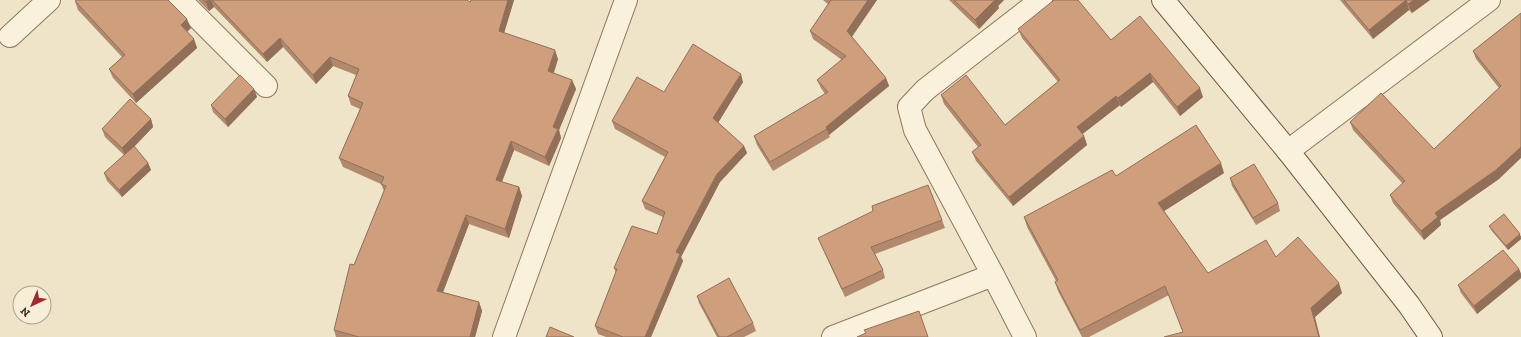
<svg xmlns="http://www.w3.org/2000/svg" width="1521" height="337" font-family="'Zilla Slab',serif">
<rect width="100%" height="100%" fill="#f0e4c8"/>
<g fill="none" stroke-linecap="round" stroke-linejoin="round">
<defs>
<g id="street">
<polyline points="180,0 266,86"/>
<polyline points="10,36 49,0"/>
<polyline points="1288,151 1489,0"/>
<polyline points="504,337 626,0"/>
<polyline points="833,337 993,275"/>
<polyline points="1025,337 993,275 915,130 909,107 925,90 1041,0"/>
</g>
<polyline id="secondary" points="1163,0 1288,151 1409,305 1431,337"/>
</defs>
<!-- street casing -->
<use href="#street" stroke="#8d765c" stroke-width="24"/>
<!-- secondary casing -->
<use href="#secondary" stroke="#6f573f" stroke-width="24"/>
<!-- street -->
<use href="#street" stroke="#faf1dc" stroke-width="22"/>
<!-- secondary -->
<use href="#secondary" stroke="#faf1dc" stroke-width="22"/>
</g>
<!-- wall -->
<g fill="#b2896c">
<polygon points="198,0 467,0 470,2 471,0 514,0 504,33 558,59 554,73 572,80 576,89 559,130 561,138 549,166 514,150 502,182 519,187 522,196 509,238 469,224 443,292 479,302 482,311 475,337 336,337 334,330 354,265 384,191 381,184 343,167 339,158 360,109 351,105 348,96 356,75 333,66 316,84 283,47 267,62 214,7 209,11"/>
<polygon points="823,0 877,0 852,37 886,78 889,86 829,135 830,137 773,171 757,145 754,136 825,94 821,88 817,80 842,60 813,39 810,31 828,4"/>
<polygon points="949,0 1004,0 998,6 999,8 979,29"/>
<polygon points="1340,0 1430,0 1412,13 1409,10 1373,39"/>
<polygon points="75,1 191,28 187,32 194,39 197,48 136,103 113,78 109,69 122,57 78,10"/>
<polygon points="1521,13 1499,179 1440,220 1441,225 1424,240 1393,203 1390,195 1403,184 1353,130 1350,122 1434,149 1499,88 1476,59 1473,51"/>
<polygon points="1018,29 1111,40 1203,97 1180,116 1153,82 1121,107 1120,105 1082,134 1084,136 1087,145 1013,206 976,161 972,152 978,147 944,104 941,95 1005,125 1058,82 1022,38"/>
<polygon points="743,82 718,123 744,146 747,153 720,182 681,257 683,261 651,337 606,337 598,334 595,326 616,273 614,268 657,234 663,217 645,209 642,201 665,157 615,129 612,121 664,92"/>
<polygon points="254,89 257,97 228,127 213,112 211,105"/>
<polygon points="151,119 153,127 134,147 148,163 151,170 122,197 107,181 104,173 124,155 105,137 102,129"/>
<polygon points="1224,173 1164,211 1208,273 1276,257 1342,293 1315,317 1183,332 1169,295 1089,337 1082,337 1058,291 1055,282 1056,281 1027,227 1024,217 1116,176"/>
<polygon points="1230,178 1278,203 1280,211 1256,225 1232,186"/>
<polygon points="942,220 945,228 875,254 883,270 885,278 845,297 821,245 818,238"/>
<polygon points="1489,226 1521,236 1521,239 1508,250 1491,230"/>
<polygon points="1519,269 1521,274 1521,278 1477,314 1461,293 1458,285"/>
<polygon points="697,296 753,323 756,331 744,337 717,337 699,303"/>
</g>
<!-- shaded-wall -->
<g fill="#916f58">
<polygon points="208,0 211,0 214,7 209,11 206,2"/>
<polygon points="508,0 514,0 502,40 499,31"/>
<polygon points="868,0 877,0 850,39 847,31"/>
<polygon points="995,0 1004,0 998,6 999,8 979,29 975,20"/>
<polygon points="1406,0 1409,10 1373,39 1369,30"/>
<polygon points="1414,0 1430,0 1412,13 1408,4"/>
<polygon points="187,19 191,28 184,34 181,25"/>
<polygon points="280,38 283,47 267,62 263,54"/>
<polygon points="194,39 197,48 136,103 133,94"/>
<polygon points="555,50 558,59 551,80 548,71"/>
<polygon points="330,57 333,66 316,84 313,75"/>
<polygon points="1150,73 1153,82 1121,107 1118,98"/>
<polygon points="741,74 743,82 716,126 713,118"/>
<polygon points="886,78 889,86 829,135 826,127"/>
<polygon points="572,80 576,89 559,130 561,138 549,166 545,157 553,127"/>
<polygon points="1200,88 1203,97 1180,116 1177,107"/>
<polygon points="254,89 257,97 228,127 225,119"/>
<polygon points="1116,96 1120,105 1080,136 1077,127"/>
<polygon points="151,119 153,127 125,156 122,148"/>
<polygon points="1084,136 1087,145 1013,206 1009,197"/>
<polygon points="511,141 514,150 499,189 496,180"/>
<polygon points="744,146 747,153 720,182 681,257 683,261 651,337 645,337 676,252 717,174"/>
<polygon points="1521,147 1521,158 1499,179 1440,220 1441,225 1424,240 1421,231 1435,213"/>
<polygon points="148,163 151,170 122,197 119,190"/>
<polygon points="1221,163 1224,173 1161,213 1158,203"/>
<polygon points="519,187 522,196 509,238 505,229"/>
<polygon points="466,215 469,224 440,300 437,291"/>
<polygon points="1520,234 1521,239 1508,250 1506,246"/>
<polygon points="1519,269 1521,274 1521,278 1477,314 1474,306"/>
<polygon points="1339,283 1342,293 1315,317 1320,337 1319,337 1311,308"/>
<polygon points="479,302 482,311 475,337 470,337"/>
</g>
<!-- building -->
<g fill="#cf9f7d" stroke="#916f58">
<polygon points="77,0 168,0 187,19 181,25 194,39 133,94 109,69 125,55 75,1"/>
<polygon points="203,0 208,0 206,2"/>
<polygon points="212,0 467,0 470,2 471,0 508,0 499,31 555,50 548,71 572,80 553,127 558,129 545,157 511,141 496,180 519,187 505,229 466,215 437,291 479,302 470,337 359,337 334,330 350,264 354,265 386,186 381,184 384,177 339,158 363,103 348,96 359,69 330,57 313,75 280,38 263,54"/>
<polygon points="831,0 868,0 847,31 886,78 826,127 827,129 770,162 754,136 828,92 817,80 846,56 810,31"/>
<polygon points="954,0 995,0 975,20"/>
<polygon points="1054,0 1078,0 1111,40 1140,16 1200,88 1177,107 1150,73 1118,98 1116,96 1077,127 1084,136 1009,197 972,152 981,145 941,95 966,75 1005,125 1060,80 1018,29"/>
<polygon points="1344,0 1414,0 1408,4 1406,0 1369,30"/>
<polygon points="1521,13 1521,147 1496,170 1435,213 1438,217 1421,231 1390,195 1405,181 1350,122 1381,93 1434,149 1501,86 1473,51"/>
<polygon points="693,44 741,74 713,118 744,146 717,174 676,252 680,254 645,337 623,337 595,326 617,269 614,268 632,226 657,234 665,212 642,201 668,152 612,121 637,77 664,92"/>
<polygon points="240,75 254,89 225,119 211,105"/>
<polygon points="130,99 151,119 122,148 102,129"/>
<polygon points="1196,125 1221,163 1158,203 1208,273 1266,240 1276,257 1298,237 1339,283 1311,308 1319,337 1164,337 1183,332 1165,286 1080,330 1055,282 1058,280 1024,217 1112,170 1116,176"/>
<polygon points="134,146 148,163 119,190 104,173"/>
<polygon points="1254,164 1278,203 1253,218 1230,178"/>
<polygon points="928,185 942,220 871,247 883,270 842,289 818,238 873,211 872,206"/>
<polygon points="1504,214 1520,234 1506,246 1489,226"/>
<polygon points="1503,250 1519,269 1474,306 1458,285"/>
<polygon points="729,278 753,323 727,337 719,337 697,296"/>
<polygon points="919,311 928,337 857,337 866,333 864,330"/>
<polygon points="550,327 574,337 546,337"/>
</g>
<!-- north arrow -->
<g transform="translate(32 305) rotate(224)"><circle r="19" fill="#f7eed8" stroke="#ada18e"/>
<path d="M0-3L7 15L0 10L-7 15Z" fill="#9e2a2b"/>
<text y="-6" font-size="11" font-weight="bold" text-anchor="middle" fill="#3d2e20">N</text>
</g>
</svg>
